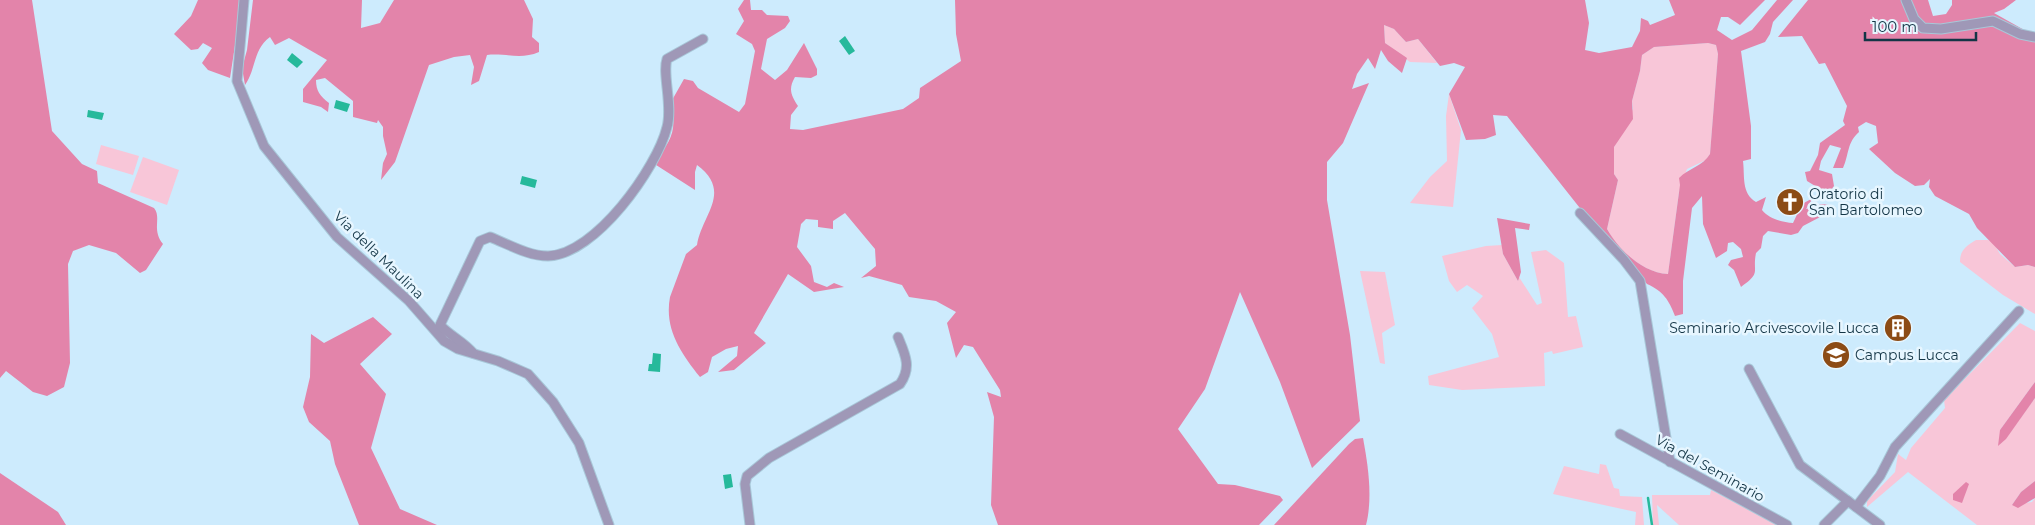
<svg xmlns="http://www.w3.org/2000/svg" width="2035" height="525" font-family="Montserrat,sans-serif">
<rect width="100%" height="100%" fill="#cdebfd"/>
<!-- green -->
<g fill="#f8c6d8">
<polygon points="1384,25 1394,29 1406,42 1418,39 1437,63 1410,62 1385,43"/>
<path d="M 1708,43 L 1716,45 L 1718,54 L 1710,154 L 1706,160 L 1687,169 L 1679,192 L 1668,274 C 1643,273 1619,250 1607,229 L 1618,180 L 1614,174 L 1614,147 L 1633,109 L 1632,101 L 1640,71 L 1642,55 L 1654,47 Z"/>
<polygon points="1449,94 1461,130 1453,207 1410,203 1430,177 1447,161 1446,116"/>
<polygon points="101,145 139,156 133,175 96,164"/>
<polygon points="143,157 179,170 167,205 130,192"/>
<path d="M 1976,240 L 1988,240 L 1993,242 L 2000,254 L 2015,267 L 2028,265 L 2035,267 L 2035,314 L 2003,295 L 1960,262 C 1960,250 1966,246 1976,240 Z"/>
<polygon points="1502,245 1503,254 1518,281 1519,277 1537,305 1542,303 1531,252 1546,250 1564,263 1568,317 1576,316 1583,347 1553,354 1552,351 1544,353 1545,386 1462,390 1429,385 1428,376 1499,357 1492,334 1472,308 1483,296 1467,285 1457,292 1449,281 1442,256 1486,246"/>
<polygon points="1360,271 1385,272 1395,325 1382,333 1385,364 1380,363"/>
<polygon points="2020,323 2035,331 2035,382 2000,430 2008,435 2035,398 2035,481 2021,492 2012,505 2032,502 2035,498 2035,525 1977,525 1908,472 1867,507 1867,501 1895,472 1898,454 1906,460 1911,448 1945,408 1944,400"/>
<polygon points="1600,464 1606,465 1614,488 1619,489 1620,496 1642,497 1644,525 1635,525 1636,512 1553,494 1564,466 1599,474"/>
<polygon points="1711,490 1778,525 1679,525 1657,505 1659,525 1653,525 1652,495 1710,495"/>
</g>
<!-- forest -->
<g fill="#e384aa" fill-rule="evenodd">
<path d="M 0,0 L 32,0 L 52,131 L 82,164 L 97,171 L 98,183 L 154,208 C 162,218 151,229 163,244 L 146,270 L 140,273 L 116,253 L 89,245 L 73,251 L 68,264 L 70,363 L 64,387 L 47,396 L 33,392 L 6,371 L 0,378 Z"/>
<polygon points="198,0 242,0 230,78 208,70 202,63 212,48 203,43 198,49 191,50 174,34 191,16"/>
<path d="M 253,0 L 362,0 L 361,28 L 380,23 L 394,0 L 524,0 L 533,19 L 532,37 L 539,43 L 539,52 C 521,60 506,53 487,55 L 479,81 L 471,85 L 474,67 L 470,55 L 454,57 L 429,65 L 395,162 L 381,180 L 383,163 L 387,154 L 383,136 L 383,127 L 378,120 L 377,123 L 353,117 L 353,101 L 325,78 L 316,80 C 316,91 320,96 329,103 L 328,112 L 321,107 L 303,102 L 303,89 L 327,60 L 289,38 L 275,45 L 270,37 C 253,49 256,70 245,85 L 242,68 L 247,50 Z"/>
<path d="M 744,0 L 750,0 L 751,10 L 762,10 L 767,15 L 788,16 L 790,21 L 785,28 L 767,39 L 761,69 L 775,80 L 787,70 L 804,43 L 817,69 L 817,75 L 811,78 L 795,77 C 788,89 791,95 798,106 L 791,115 L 790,129 L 803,130 L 903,109 L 919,98 L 920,88 L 961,61 L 956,34 L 955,0 L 1585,0 L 1589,23 L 1585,50 L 1599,53 L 1632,47 L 1640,31 L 1641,18 L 1648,21 L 1650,25 L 1675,15 L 1669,0 L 1765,0 L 1740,25 L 1728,17 L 1721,17 L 1717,30 L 1732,40 L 1752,30 L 1777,0 L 1793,0 L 1773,22 L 1770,34 L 1765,42 L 1741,51 L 1751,126 L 1751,159 L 1743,161 C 1745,176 1741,193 1756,202 L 1766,197 L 1762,210 C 1769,219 1782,222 1793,223 L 1802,204 L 1813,198 L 1806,209 L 1822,204 L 1829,205 L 1824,215 L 1803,226 L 1798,233 L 1791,235 L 1768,231 L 1763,236 L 1761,248 L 1756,253 C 1752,273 1762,272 1741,287 L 1734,270 L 1728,265 L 1731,260 L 1743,257 L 1741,249 L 1733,242 L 1728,243 L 1727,251 L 1716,258 L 1703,224 L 1702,196 L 1692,208 L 1683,281 L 1683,314 L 1675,316 C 1669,300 1663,291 1647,284 L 1587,217 L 1507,116 L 1493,115 L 1496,135 L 1485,139 L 1466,140 L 1449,94 L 1465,67 L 1454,63 L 1440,66 L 1418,39 L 1406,42 L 1394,29 L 1384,25 L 1385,43 L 1407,58 L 1402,73 L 1388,61 L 1381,50 L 1375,69 L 1368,58 L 1357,74 L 1352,89 L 1369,83 L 1343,143 L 1327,162 L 1327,200 L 1350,335 L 1360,421 L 1312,468 L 1280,382 L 1240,292 L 1205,389 L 1178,429 L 1218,484 L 1235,485 L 1280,496 L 1283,500 L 1259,525 L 998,525 L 991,505 L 994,417 L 987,392 L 1001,397 L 1000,390 L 973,347 L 964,345 L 956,358 L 947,323 L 956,312 L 936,301 L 909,297 L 902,285 L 869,276 L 861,278 L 876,266 L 875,249 L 845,213 L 833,221 L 833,229 L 818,227 L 818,220 L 806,219 L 801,224 L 797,247 L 811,266 L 814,282 L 827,287 L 834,283 L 844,287 L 814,292 L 788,274 L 754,333 L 766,343 L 734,370 L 718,372 L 737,356 L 738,346 L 726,349 L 712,357 L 708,372 L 700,377 C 681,353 664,329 670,297 L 686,254 L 697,245 C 702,214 733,192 697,165 L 695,172 L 695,190 L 653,163 C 672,140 677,132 671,102 L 684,79 L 693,81 L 698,88 L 739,112 L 745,104 L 755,51 L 752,44 L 736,34 L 744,21 L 738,9 ZM 1708,43 L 1716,45 L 1718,54 L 1710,154 C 1703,166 1689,168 1679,178 L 1680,185 L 1668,274 C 1643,273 1619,250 1607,229 L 1618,180 L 1614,174 L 1614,147 L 1633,119 L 1632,101 L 1640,71 L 1642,55 L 1654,47 Z"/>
<path d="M 1808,0 L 1928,0 L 1933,16 L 1946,14 L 1952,5 L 1952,0 L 2016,0 L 2004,9 L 1994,13 L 2035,36 L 2035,267 L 2028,265 L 2015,267 L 1977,228 L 1969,214 L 1935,196 L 1929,187 L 1930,179 L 1924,185 L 1915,186 L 1895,173 L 1869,149 L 1878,143 L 1876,126 L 1866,122 L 1858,127 L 1859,132 C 1847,142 1849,155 1843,168 L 1833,168 L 1841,148 L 1830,145 L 1821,161 L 1819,170 L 1832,174 L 1834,186 L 1831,190 L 1825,192 L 1807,181 L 1805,172 L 1810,171 L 1818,155 L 1820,143 L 1845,125 L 1843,121 L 1847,106 L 1825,63 L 1819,64 L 1802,36 L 1778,37 Z"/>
<polygon points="1497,218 1530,224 1529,230 1515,228 1521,272 1518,281 1503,254"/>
<polygon points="373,317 392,334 360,364 386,394 371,448 400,509 437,525 359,525 335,464 330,441 309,422 303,407 310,377 311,334 324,343"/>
<polygon points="2035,382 2035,398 2006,439 1998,446 2000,430"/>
<path d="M 1363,438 C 1368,465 1373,498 1366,525 L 1274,525 L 1349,444 L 1355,439 Z"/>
<polygon points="0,473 58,512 66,525 0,525"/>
<polygon points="2035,481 2035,498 2018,508 2012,505 2021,492"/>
<polygon points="1966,482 1969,484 1962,503 1953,500 1953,494"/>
</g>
<!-- water -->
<g fill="#26b99b">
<polygon points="845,36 855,51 849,55 839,41"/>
<polygon points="292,53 303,62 297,68 287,60"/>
<polygon points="336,100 350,104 347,112 334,108"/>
<polygon points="88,110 104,113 102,120 87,117"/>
<polygon points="522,176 537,180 535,188 520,184"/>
<polygon points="653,353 661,354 660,372 648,371 649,364 652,364"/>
<polygon points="731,474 733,487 725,489 723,475"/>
</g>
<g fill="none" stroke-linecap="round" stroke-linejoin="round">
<!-- stream -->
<polyline stroke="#26b99b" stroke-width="2.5" points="1648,498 1652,525"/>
<defs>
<g id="street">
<polyline points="244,0 237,81 264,146 337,237 409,301 444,341 458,349 498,361 528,374 553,402 579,443 609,525"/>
<polyline points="1906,0 1914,19 1923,28 1941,29 1993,21 2020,34 2035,37"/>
<polyline points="1580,213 1624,260 1640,281 1670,462"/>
<path d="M 473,353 C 463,341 450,336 440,325 L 480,241 L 490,237 C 508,244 528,256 548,256 C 595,255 657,168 667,127 C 673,106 662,74 667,59 L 703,39"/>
<polyline points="1749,369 1800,465 1848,501"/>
<polyline points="1620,434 1787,525"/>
<polyline points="1856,507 1880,476 1895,447 2019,311"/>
<path d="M 750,525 L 745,484 L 747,476 L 769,458 L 900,384 C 912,367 905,354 898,337"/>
<polyline points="1824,525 1848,501 1880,525"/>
</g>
</defs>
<!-- street casing -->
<use href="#street" stroke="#a8c7d8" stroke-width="11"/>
<!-- street -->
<use href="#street" stroke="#9f98b7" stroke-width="9"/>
</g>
<!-- icons -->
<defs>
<symbol id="church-disc" viewBox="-11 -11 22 22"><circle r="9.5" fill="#8c4b15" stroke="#e7f6ff"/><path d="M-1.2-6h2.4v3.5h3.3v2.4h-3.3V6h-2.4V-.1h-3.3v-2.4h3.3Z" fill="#fff"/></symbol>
<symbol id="building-disc" viewBox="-11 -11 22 22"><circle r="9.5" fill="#8c4b15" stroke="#e7f6ff"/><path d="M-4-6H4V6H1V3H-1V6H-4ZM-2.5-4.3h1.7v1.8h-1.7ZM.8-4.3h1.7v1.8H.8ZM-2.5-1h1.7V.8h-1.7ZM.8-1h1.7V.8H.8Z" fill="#fff"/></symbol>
<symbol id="university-disc" viewBox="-11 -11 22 22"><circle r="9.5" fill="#8c4b15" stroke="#e7f6ff"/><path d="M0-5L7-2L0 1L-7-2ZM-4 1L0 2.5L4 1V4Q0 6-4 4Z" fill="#fff"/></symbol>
</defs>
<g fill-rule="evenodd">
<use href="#church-disc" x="1774" y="186" width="32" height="32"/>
<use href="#building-disc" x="1882" y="312" width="32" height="32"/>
<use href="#university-disc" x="1820" y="339" width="32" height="32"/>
</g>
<g text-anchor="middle" stroke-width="5" stroke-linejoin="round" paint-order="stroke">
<!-- poi labels -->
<g font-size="14" fill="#133546" stroke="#e7f6ff" text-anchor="start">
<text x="1809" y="199">Oratorio di<tspan x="1809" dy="16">San Bartolomeo</tspan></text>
<text x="1879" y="333" text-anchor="end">Seminario Arcivescovile Lucca</text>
<text x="1855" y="360">Campus Lucca</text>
</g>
<!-- street labels -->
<g font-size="14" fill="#133546" stroke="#e7f6ff">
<text transform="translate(379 255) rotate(44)" y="5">Via della Maulina</text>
<text transform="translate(1710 468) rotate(29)" y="5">Via del Seminario</text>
</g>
</g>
<!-- scale -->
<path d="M1865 32v8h111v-8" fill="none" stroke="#133546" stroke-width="2.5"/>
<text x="1872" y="32" font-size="15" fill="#133546" stroke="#e7f6ff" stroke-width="4" paint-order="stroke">100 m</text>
</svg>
